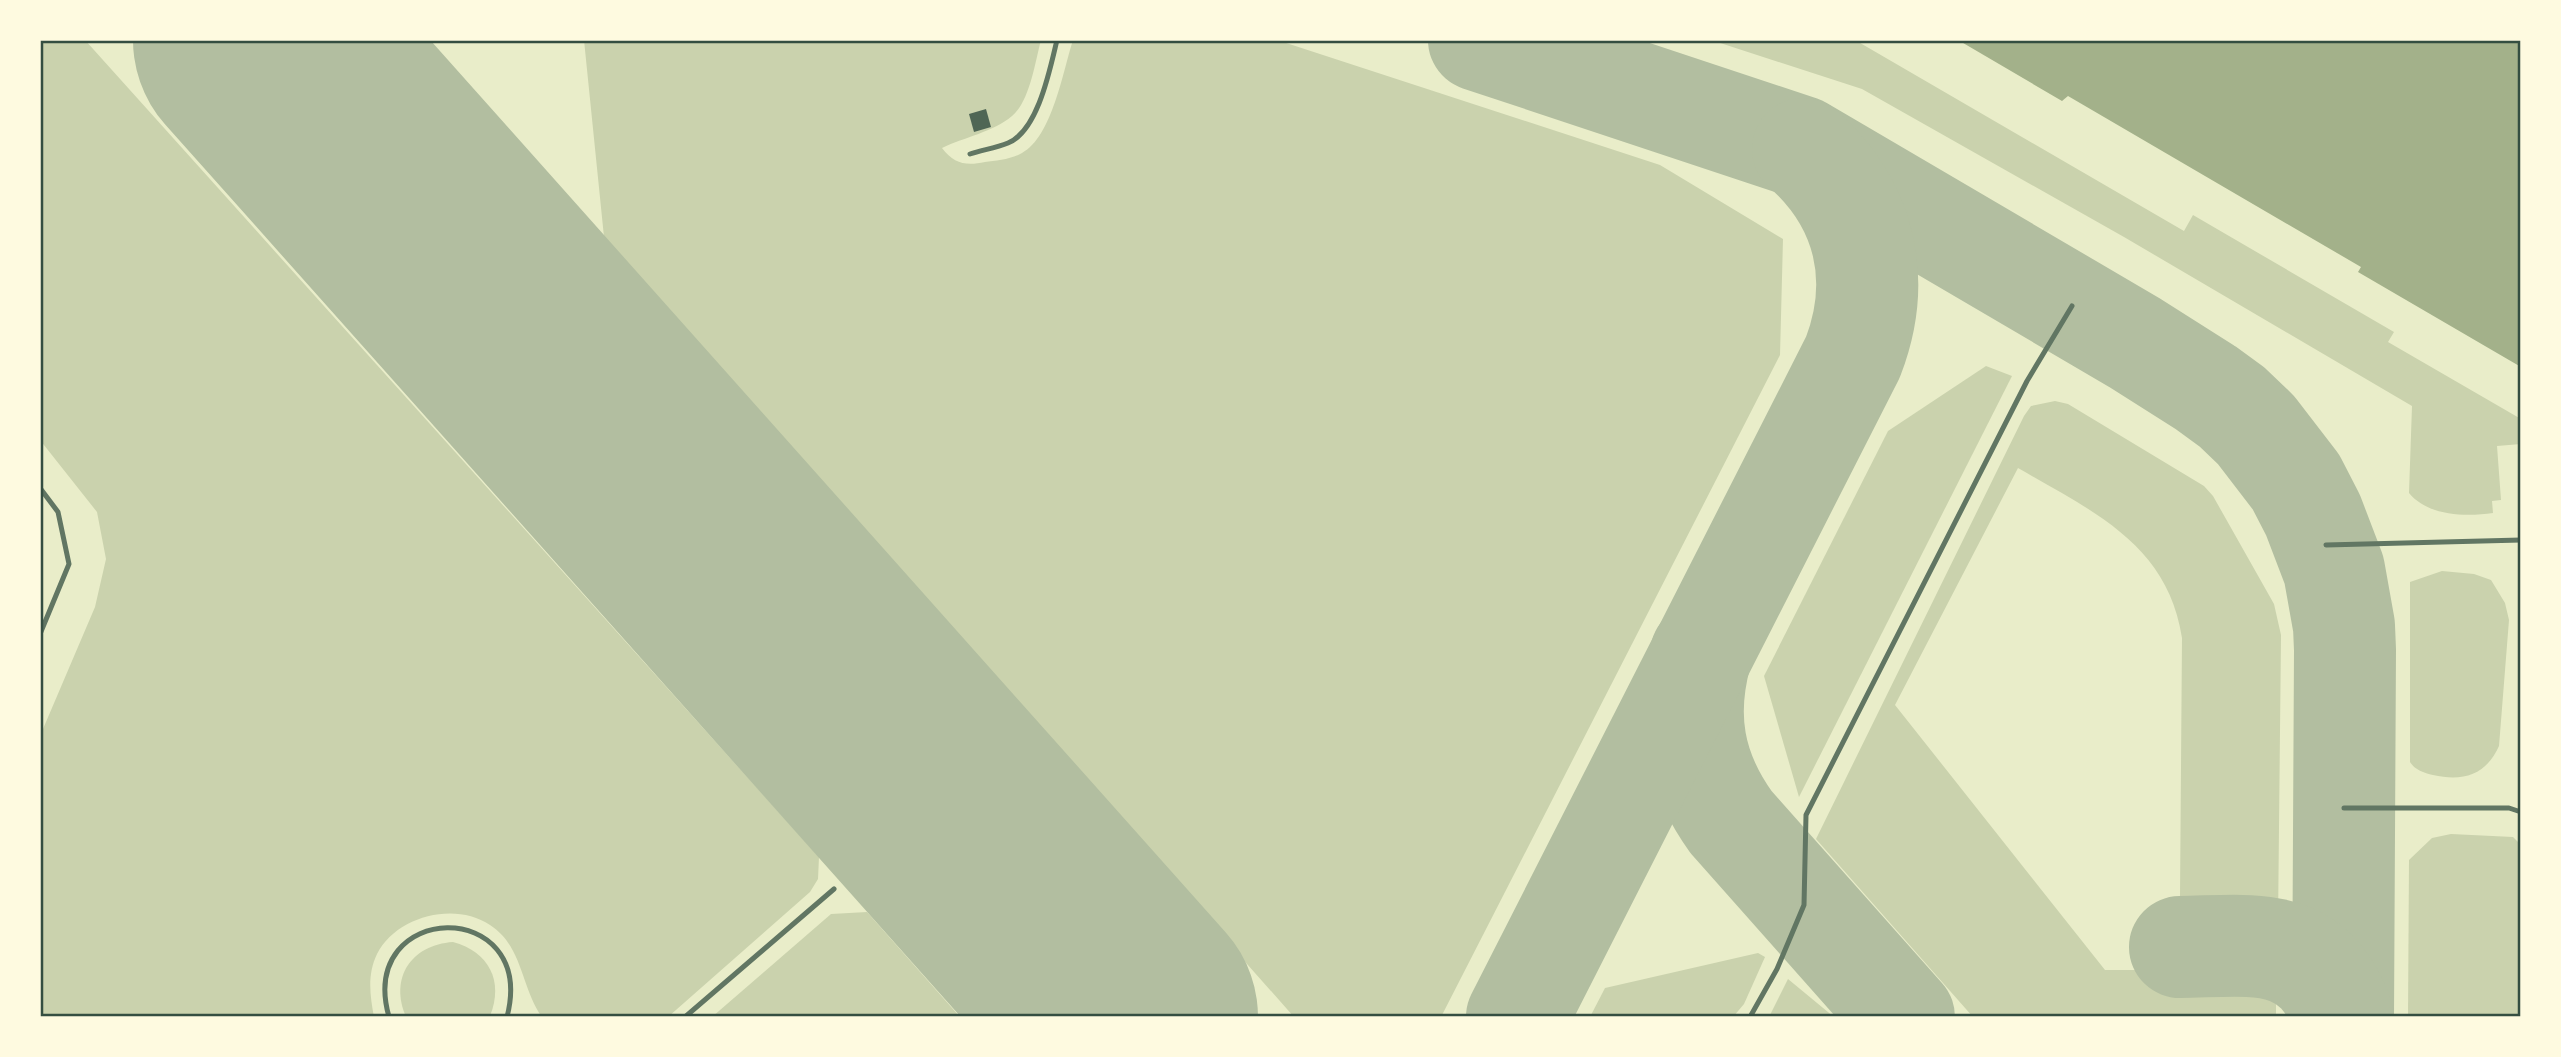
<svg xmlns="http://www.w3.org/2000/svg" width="2561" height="1057" font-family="Manrope,sans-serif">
<rect width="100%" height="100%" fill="#e9edc9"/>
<!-- green -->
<g fill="#cad2ad">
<path d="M 40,40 L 85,40 L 819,857 L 818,879 L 810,892 L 668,1017 L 542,1017 C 521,988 523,946 490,925 C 455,901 396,916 377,954 C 367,975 370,995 374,1017 L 40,1017 L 40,736 L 95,607 L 106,559 L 97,512 L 40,440 Z"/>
<path d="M 584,40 L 1041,40 C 1035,62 1030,101 1012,116 C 993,132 965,137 942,148 C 954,164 966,166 985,162 C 996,161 1012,159 1022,153 C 1052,137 1063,71 1073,40 L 1277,40 L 1660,165 L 1783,239 L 1780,355 L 1441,1017 L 1294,1017 L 604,237 Z"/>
<path d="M 1711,40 L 1855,40 L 2184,231 L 2193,215 L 2394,332 L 2388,342 L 2521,419 L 2521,444 L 2497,446 L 2501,500 L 2492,501 L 2493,513 C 2465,517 2428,516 2409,493 L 2412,406 L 2124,237 L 1862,89 Z"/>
<polygon points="1986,366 2012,376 1799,797 1764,676 1888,431"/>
<path d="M 2055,401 L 2068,404 L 2204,486 L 2213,496 L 2274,604 L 2281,635 L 2278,924 L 2207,924 L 2180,897 L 2182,638 C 2168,544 2092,511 2018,468 L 1895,705 L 2105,970 L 2251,970 L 2276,997 L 2276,1017 L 1973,1017 L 1816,839 L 2024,416 L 2031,406 Z"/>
<path d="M 2442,571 L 2474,574 L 2491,580 L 2505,603 L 2509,620 L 2499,746 C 2486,775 2463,782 2433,775 C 2424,773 2415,770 2410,762 L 2410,582 Z"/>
<polygon points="2451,834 2513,837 2518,842 2521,1017 2408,1017 2409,860 2432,838"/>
<polygon points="867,912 960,1017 712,1017 831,914"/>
<path d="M 453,942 C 489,952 504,981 490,1016 L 406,1017 C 389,978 411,945 453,942 Z"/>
<polygon points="1758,953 1765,957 1744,1004 1733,1017 1590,1017 1605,988"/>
<polygon points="1788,979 1834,1017 1769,1017"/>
</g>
<!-- water -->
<polygon fill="#a3b18a" points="1958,40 2521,40 2521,367 2358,272 2361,267 2068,96 2062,101"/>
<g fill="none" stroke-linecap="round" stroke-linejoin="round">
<!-- taxiway -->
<g stroke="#b2bea0" stroke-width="102">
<path d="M 353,40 C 345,110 379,154 413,211"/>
<polyline points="1479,40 1801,147 2135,343 2206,388 2232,407 2256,430 2296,482 2313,515 2334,570 2344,626 2345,650 2343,1017"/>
<path d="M 1701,654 C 1684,716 1693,769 1731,822 L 1904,1017"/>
<path d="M 2180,947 C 2254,946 2313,933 2343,1017"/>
<path d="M 1517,1017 L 1853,357 C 1883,279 1865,204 1803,149"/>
</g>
<!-- runway -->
<polyline stroke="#b2bea0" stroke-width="254" points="260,40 1131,1017"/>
</g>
<!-- building -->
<polygon fill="#4f6655" points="986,109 991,127 974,132 969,114"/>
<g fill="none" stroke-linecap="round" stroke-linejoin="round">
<!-- service -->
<g stroke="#617663" stroke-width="5">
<path d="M 970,154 C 982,150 996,148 1008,143 C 1038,131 1050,69 1057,40"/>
<polyline points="40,488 58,512 69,564 40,634"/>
<polyline points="2326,545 2521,540"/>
<polyline points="2344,808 2509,808 2521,812"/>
<path d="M 389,1017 C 356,900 538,896 507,1017"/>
<polyline points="685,1017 834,889"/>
<polyline points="1750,1017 1777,969 1804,905 1806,815 2027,381 2072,306"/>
</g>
</g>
<!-- border -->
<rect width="2561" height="1057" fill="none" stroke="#fefae0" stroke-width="84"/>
<rect x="42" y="42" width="2477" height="973" fill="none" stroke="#344e41" stroke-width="2.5"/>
</svg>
